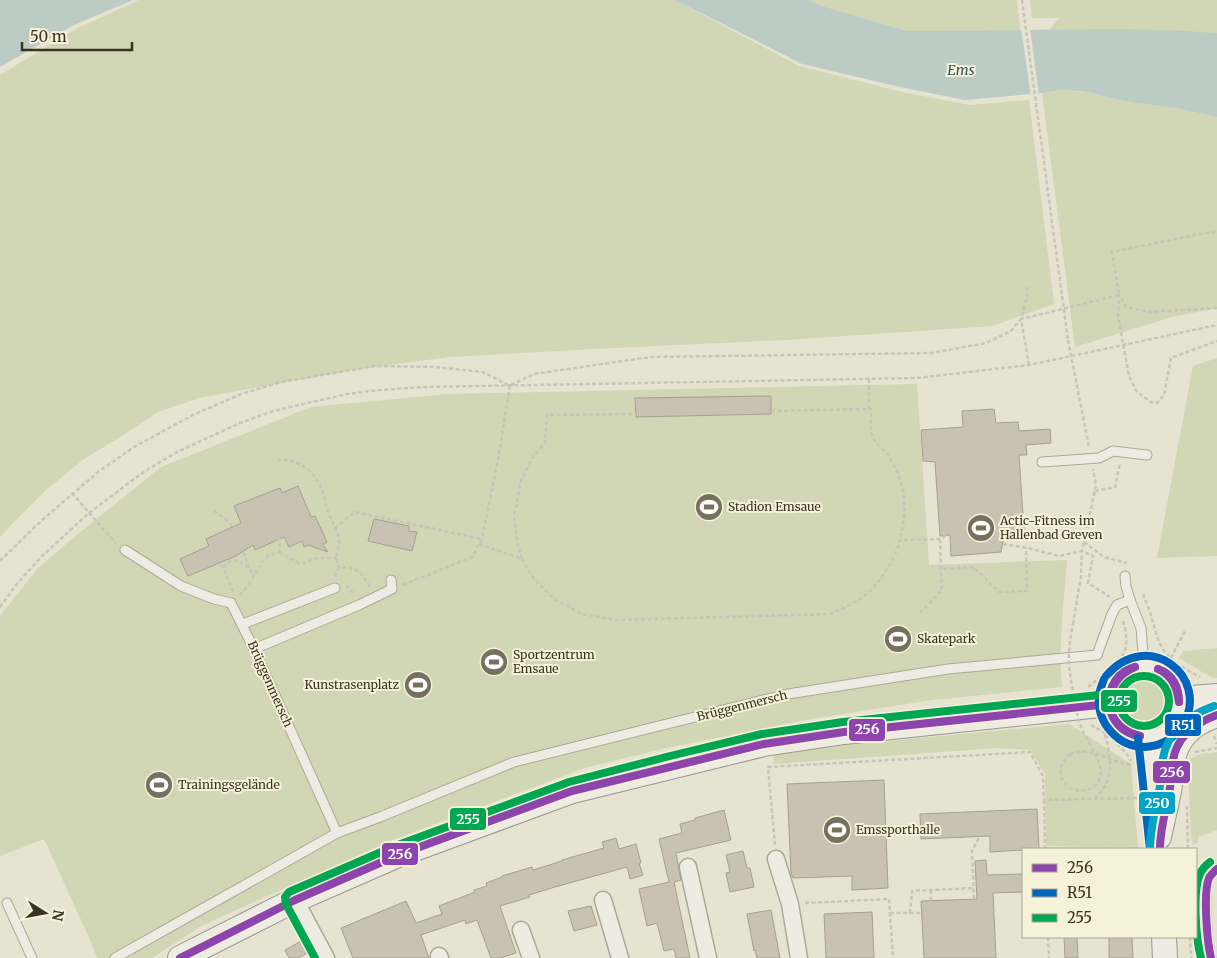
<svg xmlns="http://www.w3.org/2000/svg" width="1217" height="958" font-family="Merriweather,serif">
<rect width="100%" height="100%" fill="#e6e3d1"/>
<!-- green -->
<g fill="#d1d6b4">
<polygon points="139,0 675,0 799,66 898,91 969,105 1029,100 1054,304 992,326 787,340 633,347 449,357 353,370 199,398 158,412 125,434 84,459 46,490 15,521 0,537 0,75 76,29"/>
<polygon points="809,0 1017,0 1020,30 907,31 819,5"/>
<path d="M 1030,0 L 1217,0 L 1217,33 C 1161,30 1105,29 1049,30 L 1059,18 L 1032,18 Z"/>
<polygon points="1063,90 1092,93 1120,100 1175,108 1217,117 1217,308 1172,317 1075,347 1042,93"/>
<polygon points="1217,358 1217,556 1157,558 1193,366"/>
<path d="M 917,384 L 929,565 L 1067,560 C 1064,602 1058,645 1062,687 L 932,700 L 805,720 L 666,748 L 585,768 L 390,841 L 203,925 L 152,958 L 97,958 L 87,933 L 44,839 L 0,856 L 0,616 L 37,569 L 73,538 L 161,467 L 311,407 L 448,394 Z"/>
<polygon points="1217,648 1217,678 1212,678 1179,658 1183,651"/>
<circle cx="1145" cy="700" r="26"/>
<polygon points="1069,724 1131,764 1138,848 1046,846 1045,774 1030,750 998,748 774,764 772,752"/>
<polygon points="1217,752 1217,830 1198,837 1198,843 1193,844 1191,838 1188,760 1200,754"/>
</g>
<!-- water -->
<g fill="#bcccc4">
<polygon points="0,0 133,0 74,25 0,67"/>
<polygon points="675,0 809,0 819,5 907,31 1112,29 1170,30 1217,33 1217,117 1175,108 1138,103 1120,100 1092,93 1078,91 1063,90 1042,93 965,100 900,87 802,64"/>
</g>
<!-- pier -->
<polygon fill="#e6e3d1" points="1021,28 1030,28 1039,96 1031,97"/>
<!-- building -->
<g fill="#c9c2b2" stroke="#a69f90">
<polygon points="771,396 771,414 636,417 635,398"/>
<polygon points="994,409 996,423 1018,422 1019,431 1050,429 1051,443 1026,445 1027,455 1019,455 1024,530 1005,531 1001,552 951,556 950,535 940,536 935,462 923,461 921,430 963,427 962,411"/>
<polygon points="298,486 311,517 315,516 327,542 323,544 328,552 308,545 304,547 302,541 289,547 284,537 255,550 253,545 236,556 188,576 180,559 209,546 206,539 241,523 234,506 280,488 282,493"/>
<polygon points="374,519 409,526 409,531 417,532 412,551 368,541"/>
<polygon points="884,780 888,888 852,890 852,876 793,878 791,873 787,784"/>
<polygon points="1037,809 1039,849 990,852 990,836 921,839 920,814"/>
<polygon points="724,810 731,840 676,853 681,880 674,882 690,958 676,958 674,949 664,951 657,923 647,926 639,889 669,882 659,839 682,833 680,824 695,820 695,818"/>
<polygon points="616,838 619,849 636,844 641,863 639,863 643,875 630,879 627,867 555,887 529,895 530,897 500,906 516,953 501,958 491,958 477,920 466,924 465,920 421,935 429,958 353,958 341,928 406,901 416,923 442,914 439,906 475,892 474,890 487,886 486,883 502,877 502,876 532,867 533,870 562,861 562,860 604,848 602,842"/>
<polygon points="743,851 747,868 750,868 754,887 730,892 726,873 730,872 726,855"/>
<polygon points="986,860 987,875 1023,874 1023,892 993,893 996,958 924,958 921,901 977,899 975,861"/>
<polygon points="591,906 597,925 574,931 568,911"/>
<polygon points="771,910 780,958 757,958 755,950 754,951 747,914"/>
<polygon points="872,912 874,958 826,958 824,914"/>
<polygon points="1064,937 1077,937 1078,958 1065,958"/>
<polygon points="1109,937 1132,937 1133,958 1109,958"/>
<polygon points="305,939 311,951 298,958 289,958 285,950"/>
</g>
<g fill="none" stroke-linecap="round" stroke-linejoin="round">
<defs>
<g id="lane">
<polyline points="1042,462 1099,458 1113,451 1147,455"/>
<polyline points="125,550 181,586 214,599 231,603 254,649 337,833"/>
<polyline points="1125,576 1126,586 1130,600 1141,628 1144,665"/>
<polyline points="243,624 335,588"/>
<polyline points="254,649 359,605 392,589 391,580"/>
<polyline points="7,903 32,958"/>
<polyline points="115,958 337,833 380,817 514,762 788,694 948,669 1097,655 1112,614 1117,605 1130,600"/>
<path d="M 1211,958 C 1207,947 1204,887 1209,878 C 1210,875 1214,872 1217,869"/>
</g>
<g id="street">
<polyline points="776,859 790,904 799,958"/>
<polyline points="688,867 708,958"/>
<polyline points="295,900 326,958"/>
<polyline points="603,900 620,958"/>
<polyline points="521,930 531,958"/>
<polyline points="439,956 440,958"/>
</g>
<g id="secondary">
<circle cx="1144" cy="701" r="36"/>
<polyline points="1180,699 1217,696"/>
<polyline points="1148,737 1157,815"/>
<path d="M 1159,837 C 1162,822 1166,807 1169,791 C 1171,781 1171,770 1173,760 C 1177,736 1195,722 1217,715"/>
<polyline points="1164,937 1165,958"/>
<polyline points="180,958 295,900 398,855 572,791 764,744 844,732 1109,704"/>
</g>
</defs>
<!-- lane casing -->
<use href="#lane" stroke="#aca899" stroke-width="11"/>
<!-- street casing -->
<use href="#street" stroke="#aca899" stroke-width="19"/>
<!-- secondary casing -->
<use href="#secondary" stroke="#9b978a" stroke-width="26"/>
<!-- path -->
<g stroke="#c7c4b9" stroke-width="2.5" stroke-dasharray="4 2.5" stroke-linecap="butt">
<polyline points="1217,308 1149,312 1126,307 1119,295 1118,316 1129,376 1137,392 1151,402 1157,403 1164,395 1171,358 1217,341"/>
<polyline points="1068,340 1089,447"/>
<polyline points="1029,365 1021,319 1119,295 1112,252 1200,234 1217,232"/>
<polyline points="869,379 869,409"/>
<polyline points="511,385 534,374 622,361 651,357 932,353 986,343 1011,331 1021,319 1027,296 1027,287"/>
<path d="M 771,411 L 871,409 C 871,415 870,431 872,436 C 874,443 883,448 887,454 C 906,482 908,507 900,540"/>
<path d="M 277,460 C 299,459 314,470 322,490 C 325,497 325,505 328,512 C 331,520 339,533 339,541 C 339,545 337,549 337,552 C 336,557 337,563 339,568"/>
<polyline points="1095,491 1115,487 1120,463"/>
<polyline points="72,493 106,532 116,543"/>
<path d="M 214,511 C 238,524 242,546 249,570"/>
<polyline points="335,528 355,512 482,539"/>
<polyline points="940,539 941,569 974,567 999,592 1027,591 1026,548"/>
<polyline points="1084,542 1104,557 1127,563"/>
<path d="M 479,544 L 522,559 L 534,579 L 554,599 L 582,614 L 617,620 L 830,614 C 844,608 860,601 871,590 C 884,576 895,558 900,540 L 940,539 L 946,535"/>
<polyline points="1003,544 1028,548 1059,556 1082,551 1093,556 1088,583 1110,597"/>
<polyline points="279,552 298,563 305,563 313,559 318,558 337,558"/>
<polyline points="522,559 518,545 514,516 521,481 532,458 545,443 547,415 636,414"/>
<polyline points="0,561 41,521 98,472 134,447 193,415 241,394 281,382 375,366 436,367 483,372 508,385"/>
<polyline points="220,565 223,567 233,591"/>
<path d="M 223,567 L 231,560 C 242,561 249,567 254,576"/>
<path d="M 336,577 L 336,572 L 339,568 C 357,565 362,574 371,588"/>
<polyline points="346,585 354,594"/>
<polyline points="403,585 472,557 482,539 498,460 510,385"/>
<path d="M 1143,594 C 1145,600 1148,606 1150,612 C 1154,624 1156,638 1163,649 C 1171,662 1187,670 1200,677"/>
<polyline points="240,595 246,588 263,561 268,556 279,552 280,540 276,530"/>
<polyline points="0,607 16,585 40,558 89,513 145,471 177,452 240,423 273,411 347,394 380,390 423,387 917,378 1029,365 1217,325"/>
<polyline points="920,613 942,590 941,569"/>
<polyline points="1073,624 1081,576 1082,551 1096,485 1093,469"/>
<polyline points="1171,658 1186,629"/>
<path d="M 1088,687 C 1094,683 1121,658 1124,653 C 1128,644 1126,630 1123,621"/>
<path d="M 1091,725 C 1106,733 1123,746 1131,761"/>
<polyline points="1214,736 1217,744"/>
<polyline points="1195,752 1217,748"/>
<path d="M 1070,754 C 1095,745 1110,765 1133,764"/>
<path d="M 1095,799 C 1098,795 1102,791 1105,786 C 1114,770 1109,751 1105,733"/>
<polyline points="1044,800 1045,849"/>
<polyline points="1187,806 1188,849"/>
<polyline points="775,845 768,767 1030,752 1043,776 1044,800 1137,798"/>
<polyline points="931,890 931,901"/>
<polyline points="974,899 972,851 980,836"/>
<polyline points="805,903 889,899 893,958"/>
<polyline points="890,913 922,913"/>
<polyline points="910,913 912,891 974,888"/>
<polyline points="1048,937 1049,958"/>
<polyline points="1190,937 1191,958"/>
</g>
<!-- lane -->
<use href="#lane" stroke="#eeece2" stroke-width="9"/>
<!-- street -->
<use href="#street" stroke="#eeece2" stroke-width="16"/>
<!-- secondary -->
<use href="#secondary" stroke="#eeece2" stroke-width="24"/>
<!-- path-bridge -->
<g stroke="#c7c4b9" stroke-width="2.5" stroke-dasharray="4 2.5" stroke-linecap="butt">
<polyline points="1022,0 1068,340"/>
<path d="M 1070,754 C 1064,760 1060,765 1061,774 C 1064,802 1113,793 1098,760 C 1092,747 1084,735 1079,722 C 1077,715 1076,707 1075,700 C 1073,691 1071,682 1070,673 C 1067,657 1070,640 1073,624"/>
</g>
<defs>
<g id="bus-1">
<path d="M 1158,669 C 1173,674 1179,687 1179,702"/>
<path d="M 1158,669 C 1172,676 1177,687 1179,702"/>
<path d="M 1109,704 C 1112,721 1123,732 1140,736"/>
<path d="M 1109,704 C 1111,721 1123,734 1140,736"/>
<path d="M 1109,704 C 1108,687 1118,671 1135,667"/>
<path d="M 1109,704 C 1111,685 1118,675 1135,667"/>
<path d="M 1160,849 C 1160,830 1165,813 1169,795 C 1171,783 1171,772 1173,760 C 1177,736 1195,723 1217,715"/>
<polyline points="180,958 295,900 398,855 572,791 764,744 844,732 1109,704"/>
<path d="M 1211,958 C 1207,942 1203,892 1209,878 C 1211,874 1214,872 1217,869"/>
</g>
<g id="bus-2">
<path d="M 1104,679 C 1102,685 1099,691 1099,697 C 1097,723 1118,747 1145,747 C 1161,746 1174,739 1183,725 C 1211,677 1148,627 1106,676"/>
<polyline points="1138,738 1150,849"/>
</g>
<g id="bus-3">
<circle cx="1144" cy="701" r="25"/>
<polyline points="315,958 286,904 285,897 289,892 395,846 569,782 670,756 762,734 843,722 1108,694"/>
<path d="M 1201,958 C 1196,939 1192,892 1200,874 C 1202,869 1206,865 1210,862"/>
</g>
<path id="bus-4" d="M 1150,849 C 1150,829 1155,811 1159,792 C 1161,781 1161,769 1163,758 C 1168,731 1189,715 1214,706"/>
</defs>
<!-- bus-1 casing -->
<use href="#bus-1" stroke="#f5f2d9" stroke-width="11"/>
<!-- bus-2 casing -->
<use href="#bus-2" stroke="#f5f2d9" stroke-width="11"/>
<!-- bus-3 casing -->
<use href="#bus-3" stroke="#f5f2d9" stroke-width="11"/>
<!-- bus-4 casing -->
<use href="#bus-4" stroke="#f5f2d9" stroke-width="11"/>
<!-- bus-1 -->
<use href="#bus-1" stroke="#8e44ad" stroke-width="8"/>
<!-- bus-2 -->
<use href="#bus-2" stroke="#0065bd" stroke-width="8"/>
<!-- bus-3 -->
<use href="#bus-3" stroke="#00a651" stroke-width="8"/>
<!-- bus-4 -->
<use href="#bus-4" stroke="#03a3c5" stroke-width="8"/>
</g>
<!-- icons -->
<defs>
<symbol id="stadium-disc" viewBox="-11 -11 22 22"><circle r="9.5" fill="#77705f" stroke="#f5f2d9"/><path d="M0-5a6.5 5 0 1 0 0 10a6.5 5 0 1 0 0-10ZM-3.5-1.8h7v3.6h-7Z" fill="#fff"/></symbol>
</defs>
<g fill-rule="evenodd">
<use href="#stadium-disc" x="693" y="491" width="32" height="32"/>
<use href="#stadium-disc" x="965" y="512" width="32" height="32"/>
<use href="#stadium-disc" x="882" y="623" width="32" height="32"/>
<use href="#stadium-disc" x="478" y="646" width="32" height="32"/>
<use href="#stadium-disc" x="402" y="669" width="32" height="32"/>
<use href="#stadium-disc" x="143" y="769" width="32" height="32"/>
<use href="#stadium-disc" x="821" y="814" width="32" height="32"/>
</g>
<g text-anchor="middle" stroke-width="4" stroke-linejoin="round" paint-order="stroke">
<!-- poi labels -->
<g font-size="12" fill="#3b3221" stroke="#f5f2d9" text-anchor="start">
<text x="728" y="511">Stadion Emsaue</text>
<text x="1000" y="525">Actic-Fitness im<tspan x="1000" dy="14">Hallenbad Greven</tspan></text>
<text x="917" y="643">Skatepark</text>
<text x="513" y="659">Sportzentrum<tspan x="513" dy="14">Emsaue</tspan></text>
<text x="399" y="689" text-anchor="end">Kunstrasenplatz</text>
<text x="178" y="789">Trainingsgelände</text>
<text x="856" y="834">Emssporthalle</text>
</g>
<!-- street labels -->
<g font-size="12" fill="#3b3221" stroke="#f5f2d9">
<text transform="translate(270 684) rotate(66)" y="4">Brüggenmersch</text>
<text transform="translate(742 706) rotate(-14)" y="4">Brüggenmersch</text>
</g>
<!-- water labels -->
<g font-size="14" font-style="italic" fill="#31565a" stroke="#f5f2d9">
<text x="961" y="75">Ems</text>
</g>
</g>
<g stroke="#f5f2d9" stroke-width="2">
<rect x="1100" y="689" width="38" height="24" rx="5" fill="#00a651"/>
<rect x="1164" y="713" width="38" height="24" rx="5" fill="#0065bd"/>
<rect x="848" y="718" width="38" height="24" rx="5" fill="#8e44ad"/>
<rect x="1152" y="760" width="39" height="24" rx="5" fill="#8e44ad"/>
<rect x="1138" y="791" width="38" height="24" rx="5" fill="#03a3c5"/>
<rect x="449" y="807" width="38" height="24" rx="5" fill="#00a651"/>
<rect x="381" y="842" width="38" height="24" rx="5" fill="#8e44ad"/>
</g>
<g font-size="14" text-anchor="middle" font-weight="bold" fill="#fff">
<text x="1119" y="706">255</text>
<text x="1183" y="730">R51</text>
<text x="867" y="734">256</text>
<text x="1172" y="777">256</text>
<text x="1157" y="808">250</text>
<text x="468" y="824">255</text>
<text x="400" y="859">256</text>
</g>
<!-- legend -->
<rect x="1022" y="848" width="175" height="90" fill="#f5f2d9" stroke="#aba58f"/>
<rect x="1032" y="864" width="25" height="8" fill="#8e44ad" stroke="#aba58f"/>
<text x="1067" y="873" font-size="15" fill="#3b3221">256</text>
<rect x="1032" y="889" width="25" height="8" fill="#0065bd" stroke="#aba58f"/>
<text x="1067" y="898" font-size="15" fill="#3b3221">R51</text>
<rect x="1032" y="914" width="25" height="8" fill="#00a651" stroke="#aba58f"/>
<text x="1067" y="923" font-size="15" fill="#3b3221">255</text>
<!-- north arrow -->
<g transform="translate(45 913) rotate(101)" stroke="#f5f2d9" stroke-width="4" paint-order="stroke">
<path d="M0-4L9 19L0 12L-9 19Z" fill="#3b3221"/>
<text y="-8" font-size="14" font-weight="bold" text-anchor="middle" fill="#3b3221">N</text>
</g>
<!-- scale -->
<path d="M22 42v8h110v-8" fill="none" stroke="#3b3221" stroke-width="2.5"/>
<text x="30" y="42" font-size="15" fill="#3b3221" stroke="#f5f2d9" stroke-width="4" paint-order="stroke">50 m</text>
</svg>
